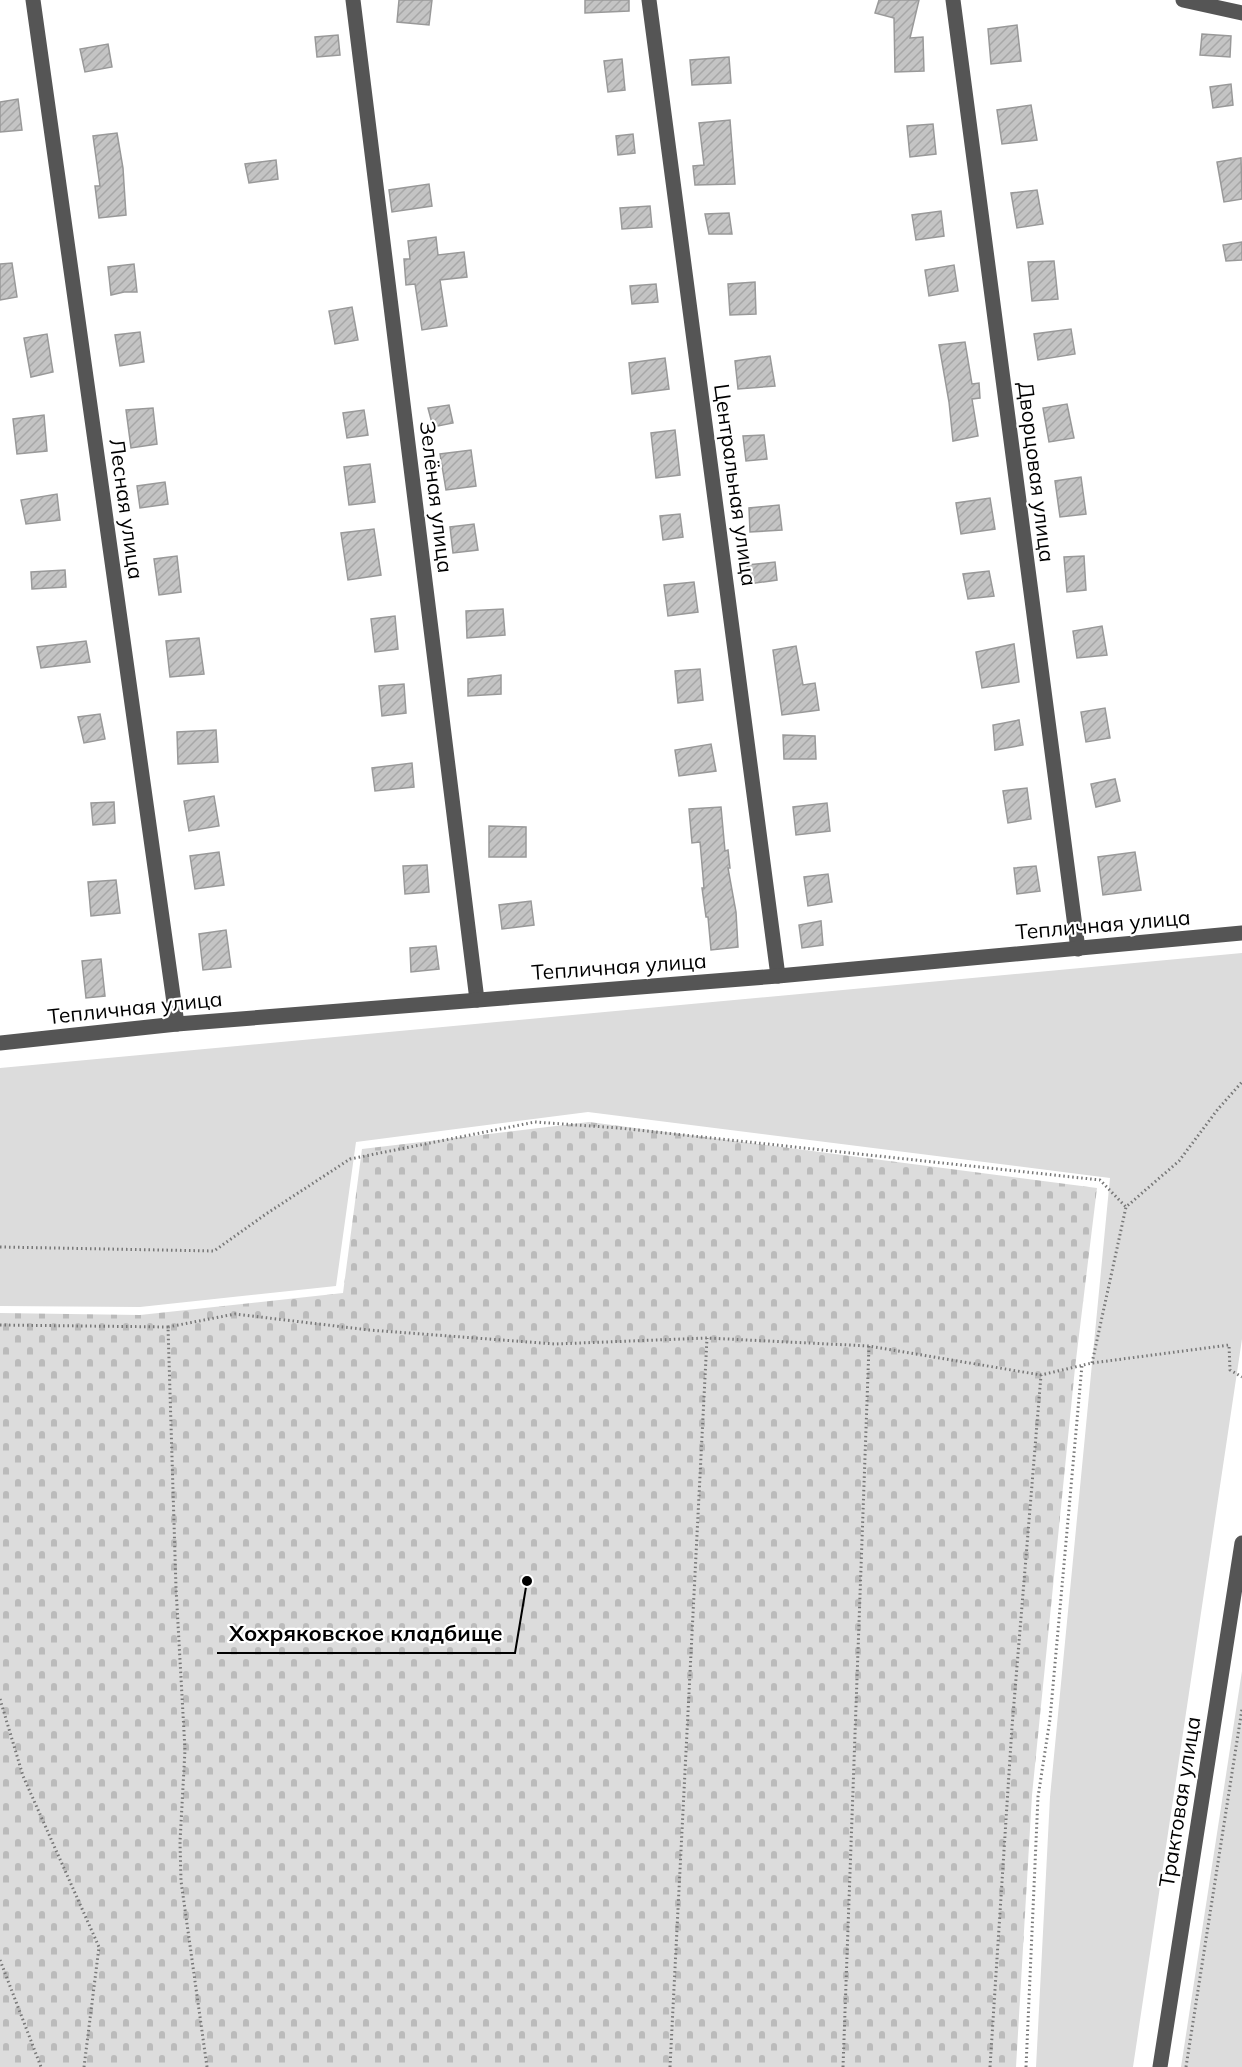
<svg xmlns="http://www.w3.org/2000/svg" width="1242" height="2067" font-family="Mulish,sans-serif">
<defs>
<pattern id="cemetery-stones" width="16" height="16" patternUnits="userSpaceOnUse" patternTransform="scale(1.5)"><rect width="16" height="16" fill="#dcdcdc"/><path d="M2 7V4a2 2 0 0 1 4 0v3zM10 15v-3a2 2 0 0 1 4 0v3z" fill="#bbb"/></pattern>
<pattern id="building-hatch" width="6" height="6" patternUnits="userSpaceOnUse" patternTransform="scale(1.5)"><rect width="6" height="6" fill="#c4c4c4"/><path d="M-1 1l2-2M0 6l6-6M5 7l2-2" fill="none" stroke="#a7a7a7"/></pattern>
</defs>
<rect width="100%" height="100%" fill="#fff"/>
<!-- green -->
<g fill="#dcdcdc">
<polygon points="1242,953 1242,1339 1133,2067 1036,2067 1050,1797 1110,1178 588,1112 356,1142 336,1286 140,1307 0,1306 0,1068"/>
<polygon points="1242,1671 1242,2067 1181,2067"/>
</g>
<!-- cemetery -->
<polygon fill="url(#cemetery-stones)" points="589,1122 1097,1188 1075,1368 1032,1795 1016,2067 0,2067 0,1313 140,1315 343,1293 362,1149"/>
<!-- building -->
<g fill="url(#building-hatch)" stroke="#999" stroke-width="1.5">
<polygon points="399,0 432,0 429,25 397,22"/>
<polygon points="585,0 629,0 629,11 585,13"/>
<polygon points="879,0 919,0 910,38 923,37 924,71 895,72 894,18 875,13"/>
<polygon points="1017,25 1021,61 991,64 988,29"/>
<polygon points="1202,34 1231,36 1230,57 1200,55"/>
<polygon points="338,35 340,55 317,57 315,37"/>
<polygon points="108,44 112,67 85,72 80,49"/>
<polygon points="729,57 731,83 692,85 690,60"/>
<polygon points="622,59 625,90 608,92 604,61"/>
<polygon points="1231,84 1233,105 1213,108 1210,87"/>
<polygon points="18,99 22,130 0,132 0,102"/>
<polygon points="1031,105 1037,140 1002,144 997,110"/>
<polygon points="730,120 735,184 695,185 693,166 704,165 699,123"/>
<polygon points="933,124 936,154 910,157 907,126"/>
<polygon points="117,133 123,168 126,215 99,218 95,186 100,186 93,136"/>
<polygon points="633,134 635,153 618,155 616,136"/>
<polygon points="1241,158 1242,199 1224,202 1217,162"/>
<polygon points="276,160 278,179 249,183 245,164"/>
<polygon points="429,184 432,206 392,212 389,190"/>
<polygon points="1037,190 1043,224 1017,228 1011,193"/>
<polygon points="650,206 652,227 622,229 620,208"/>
<polygon points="941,211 944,236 916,240 912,215"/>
<polygon points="729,213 732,234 709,234 705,214"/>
<polygon points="436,237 438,255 464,252 467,277 440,280 447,326 422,330 415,284 406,285 404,259 410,259 408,241"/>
<polygon points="1242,242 1242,260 1226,261 1223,245"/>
<polygon points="1054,261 1058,299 1032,301 1028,262"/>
<polygon points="12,263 17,297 0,300 0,264"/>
<polygon points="134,264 137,292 124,292 111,295 108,267"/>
<polygon points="954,265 958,291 929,296 925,270"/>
<polygon points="755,282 756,314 730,315 728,284"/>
<polygon points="656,284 658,302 632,304 630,286"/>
<polygon points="352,307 358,340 335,344 329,311"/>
<polygon points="1071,329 1075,354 1038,360 1034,334"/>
<polygon points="140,332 144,362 120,366 115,335"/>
<polygon points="47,334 53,372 31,377 24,338"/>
<polygon points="965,342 972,384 979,383 980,398 972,399 978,436 953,441 949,402 939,345"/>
<polygon points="770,356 775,386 738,389 735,361"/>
<polygon points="665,358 669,389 632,394 629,363"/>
<polygon points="1067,404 1074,438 1049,442 1043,408"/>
<polygon points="449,405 453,423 433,427 428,408"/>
<polygon points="153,408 157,444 131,448 126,410"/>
<polygon points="364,410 368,435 347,438 343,413"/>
<polygon points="44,415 47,451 17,454 13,419"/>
<polygon points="675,430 680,475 656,478 651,433"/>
<polygon points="764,435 767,459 746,461 743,436"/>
<polygon points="471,450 476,486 446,490 440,454"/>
<polygon points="370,464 375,502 349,505 344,467"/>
<polygon points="1081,477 1086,514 1060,517 1055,481"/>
<polygon points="165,482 168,504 140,508 137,486"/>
<polygon points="57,494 60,520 26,524 21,500"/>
<polygon points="990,498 995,529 961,534 956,503"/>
<polygon points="779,505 782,530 750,532 749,508"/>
<polygon points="680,514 683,537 663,540 660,516"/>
<polygon points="474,524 478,550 453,553 450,527"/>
<polygon points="374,529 381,575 348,580 341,533"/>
<polygon points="177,556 181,592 159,595 154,559"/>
<polygon points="1084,556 1086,590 1067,592 1064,557"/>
<polygon points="775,562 777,580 749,584 747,565"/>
<polygon points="65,570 66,587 32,589 31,572"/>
<polygon points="989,571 994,596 968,599 963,574"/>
<polygon points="694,582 698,612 668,616 664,585"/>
<polygon points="503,609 505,635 467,638 466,611"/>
<polygon points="395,616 398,649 375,652 371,619"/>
<polygon points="1102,626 1107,655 1077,658 1073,631"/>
<polygon points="199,638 204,674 170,677 166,641"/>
<polygon points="86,641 90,662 41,668 37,647"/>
<polygon points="1014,644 1019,682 982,688 976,652"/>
<polygon points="796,646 803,685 815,683 819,710 782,715 773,650"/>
<polygon points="700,669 703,700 678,703 675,671"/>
<polygon points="501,675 501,694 468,696 468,679"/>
<polygon points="404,684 406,713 382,716 379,686"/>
<polygon points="1105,708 1110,738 1086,742 1081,712"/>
<polygon points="100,714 105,739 84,743 78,717"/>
<polygon points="1019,720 1023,745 995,750 993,725"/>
<polygon points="216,730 218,762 178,764 177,732"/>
<polygon points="783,735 815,736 816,759 784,759"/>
<polygon points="711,744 716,771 679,776 675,750"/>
<polygon points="412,763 414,787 375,791 372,768"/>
<polygon points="1115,779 1120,801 1096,807 1091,784"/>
<polygon points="1027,788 1031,819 1008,823 1003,791"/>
<polygon points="214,796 219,826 189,831 184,801"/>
<polygon points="114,802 115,823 93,825 91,803"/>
<polygon points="827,803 830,831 796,835 793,807"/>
<polygon points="721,807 725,851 728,850 730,868 728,868 736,912 738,947 711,950 708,917 706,917 702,888 704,888 700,842 692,843 689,809"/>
<polygon points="489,826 526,827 526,857 489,857"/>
<polygon points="219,852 224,885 195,889 190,856"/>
<polygon points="1135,852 1141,890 1103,895 1098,857"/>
<polygon points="427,865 429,892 405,894 403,866"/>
<polygon points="1036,866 1040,891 1017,894 1014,868"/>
<polygon points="828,874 832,902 808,906 804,877"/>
<polygon points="116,880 120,913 91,916 88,882"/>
<polygon points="531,901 534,925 502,929 499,905"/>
<polygon points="821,921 823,945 802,948 799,925"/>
<polygon points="226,930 231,967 203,970 199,934"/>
<polygon points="436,946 439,969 411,972 410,948"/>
<polygon points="101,959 105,996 86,998 82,961"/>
</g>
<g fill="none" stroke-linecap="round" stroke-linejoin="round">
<!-- path -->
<g stroke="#777" stroke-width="3" stroke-dasharray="1.5 3" stroke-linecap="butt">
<polyline points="0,1247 214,1251 266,1214 350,1159 535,1122 619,1128 1100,1180 1126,1207"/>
<polyline points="0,1325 168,1327"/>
<polyline points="1092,1363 1126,1207 1179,1161 1218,1109 1242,1082"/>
<polyline points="0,1699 23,1776 99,1947 84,2067"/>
<polyline points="0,1960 41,2067"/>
<polyline points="207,2067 181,1881 180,1842 185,1750 176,1588 168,1327 235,1314 369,1330 555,1344 707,1338 869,1346 1041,1375"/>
<polyline points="670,2067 707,1338"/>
<polyline points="843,2067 869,1346"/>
<polyline points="990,2067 1012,1727 1041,1375 1092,1363 1229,1345 1230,1370 1242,1377"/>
<polyline points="1026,2067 1038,1797 1050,1719 1082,1365"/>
<polyline points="1186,2067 1242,1709"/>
</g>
<!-- minor -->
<g stroke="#555" stroke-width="15">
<polyline points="33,0 177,1024"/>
<polyline points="353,0 477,1000"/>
<polyline points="649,0 778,976"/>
<polyline points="953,0 1078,949"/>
<polyline points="1183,0 1242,13"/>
<polyline points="0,1043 177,1024 778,976 1242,933"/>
<polyline points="1160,2067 1242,1543"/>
</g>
</g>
<g text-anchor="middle" stroke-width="4.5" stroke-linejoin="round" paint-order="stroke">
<!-- street labels -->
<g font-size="21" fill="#000" stroke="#fff">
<text transform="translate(1036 472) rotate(83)" y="7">Дворцовая улица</text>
<text transform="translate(735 485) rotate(82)" y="7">Центральная улица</text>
<text transform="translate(436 497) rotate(83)" y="7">Зелёная улица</text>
<text transform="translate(126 509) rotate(82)" y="7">Лесная улица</text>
<text transform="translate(1103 925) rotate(-5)" y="7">Тепличная улица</text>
<text transform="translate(619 967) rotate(-4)" y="7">Тепличная улица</text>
<text transform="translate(135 1008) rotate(-6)" y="7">Тепличная улица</text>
<text transform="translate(1180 1802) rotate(-81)" y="7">Трактовая улица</text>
</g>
</g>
<!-- callouts -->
<path fill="none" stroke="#000" stroke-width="2" d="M527 1581L515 1653H217"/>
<circle fill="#000" stroke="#fff" stroke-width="2" cx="527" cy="1581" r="6"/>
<g font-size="22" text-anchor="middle" font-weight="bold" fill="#000" stroke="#fff" stroke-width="4.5" stroke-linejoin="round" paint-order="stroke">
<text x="366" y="1641">Хохряковское кладбище</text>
</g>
</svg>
